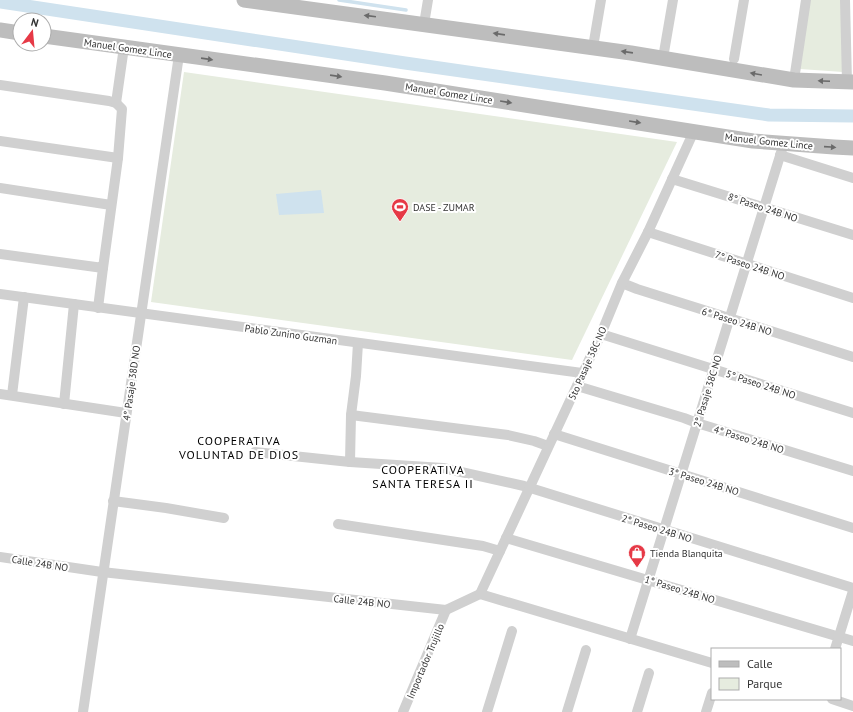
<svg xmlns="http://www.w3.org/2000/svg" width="853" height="712" font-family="'PT Sans',sans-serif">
<rect width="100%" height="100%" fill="#fff"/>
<!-- green -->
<g fill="#e6ecdf">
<polygon points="810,0 841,0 843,72 800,69"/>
<polygon points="184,72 677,142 572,360 151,302"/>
</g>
<!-- water -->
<polygon fill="#cfe2ee" points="321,190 324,213 279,215 276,194"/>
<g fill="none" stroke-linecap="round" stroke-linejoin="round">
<!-- stream -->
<polyline stroke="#cfe2ee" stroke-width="3.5" points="339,0 406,10"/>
<!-- canal -->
<polyline stroke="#cfe2ee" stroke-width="13" points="0,2 405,63 769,115 853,116"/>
<!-- street -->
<g stroke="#d0d0d0" stroke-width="10">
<polyline points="845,0 847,82"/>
<polyline points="424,24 428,0"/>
<polyline points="593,47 601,0"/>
<polyline points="663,58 673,0"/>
<polyline points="734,59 744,0"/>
<polyline points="794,80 806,0"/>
<polyline points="0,85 109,101 116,103 122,109 118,158 103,268 0,254"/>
<polyline points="116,103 124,47"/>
<polyline points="0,141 118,158"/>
<polyline points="780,155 853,178"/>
<polyline points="672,179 853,235"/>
<polyline points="0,188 111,205"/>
<polyline points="648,232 853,298"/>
<polyline points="622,283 637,289 853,357"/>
<polyline points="0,294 582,373"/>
<polyline points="98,308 103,268"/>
<polyline points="601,334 853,413"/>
<polyline points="577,386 684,418 697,423 853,471"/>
<polyline points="0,394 126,413"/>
<polyline points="12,395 24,297"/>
<polyline points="64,404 74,304"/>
<polyline points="351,415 508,435 534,441 548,446"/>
<polyline points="554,434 853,528"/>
<polyline points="255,452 350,462 443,468 524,486 853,588"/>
<polyline points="350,462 351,415 356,376 358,343"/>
<polyline points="113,501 166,508 224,518"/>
<polyline points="338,524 483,546 500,551"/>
<polyline points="506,538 853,641"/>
<polyline points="0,557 102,572 446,610 480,594 712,663"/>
<polyline points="480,594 601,334 622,283 648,232 694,131"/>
<polyline points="630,639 784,143"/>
<polyline points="835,649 853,591"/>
<polyline points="832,699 853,706"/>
<polyline points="83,712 179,55"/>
<polyline points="403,712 446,610"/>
<polyline points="487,712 512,631"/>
<polyline points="567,712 586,650"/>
<polyline points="637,712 649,673"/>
<polyline points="706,712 712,693"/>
</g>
<!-- secondary -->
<g stroke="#bdbdbd" stroke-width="15">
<polyline points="244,0 631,53 794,80 853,82"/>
<polyline points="0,30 20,33"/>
<polyline points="44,36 385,83 753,141 834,147 853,148"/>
</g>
</g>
<!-- one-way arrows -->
<defs><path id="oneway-solid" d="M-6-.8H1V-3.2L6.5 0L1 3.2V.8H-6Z"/></defs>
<g fill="#6a6a6a">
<use href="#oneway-solid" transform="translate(370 16) rotate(-173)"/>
<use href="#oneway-solid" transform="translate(499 34) rotate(-172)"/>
<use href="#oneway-solid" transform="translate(627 52) rotate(-172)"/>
<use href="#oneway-solid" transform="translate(207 59) rotate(8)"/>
<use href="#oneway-solid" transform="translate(756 74) rotate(-170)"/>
<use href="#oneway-solid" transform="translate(336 76) rotate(8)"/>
<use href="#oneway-solid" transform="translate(824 81) rotate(-178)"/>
<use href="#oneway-solid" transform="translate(506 102) rotate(9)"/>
<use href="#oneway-solid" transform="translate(635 122) rotate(9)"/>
<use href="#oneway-solid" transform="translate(830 147) rotate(4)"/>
</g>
<!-- icons -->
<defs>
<symbol id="stadium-pin" viewBox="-11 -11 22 30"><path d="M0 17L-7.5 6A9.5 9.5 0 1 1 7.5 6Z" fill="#e63946" stroke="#fff"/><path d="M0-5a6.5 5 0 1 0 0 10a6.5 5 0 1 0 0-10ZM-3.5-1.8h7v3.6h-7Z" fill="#fff"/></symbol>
<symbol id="shop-pin" viewBox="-11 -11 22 30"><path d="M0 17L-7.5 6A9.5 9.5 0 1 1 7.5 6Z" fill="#e63946" stroke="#fff"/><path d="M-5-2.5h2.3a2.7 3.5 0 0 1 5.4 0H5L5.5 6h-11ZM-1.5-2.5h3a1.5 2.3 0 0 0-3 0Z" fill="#fff"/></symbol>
</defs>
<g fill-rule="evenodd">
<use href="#stadium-pin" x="390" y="197" width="20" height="27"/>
<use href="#shop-pin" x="627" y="543" width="20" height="27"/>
</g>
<g text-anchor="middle" stroke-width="4" stroke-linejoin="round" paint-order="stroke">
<!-- street labels -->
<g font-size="10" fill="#333" stroke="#fff">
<text transform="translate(128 48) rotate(8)" y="4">Manuel Gomez Lince</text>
<text transform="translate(449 93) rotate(9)" y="4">Manuel Gomez Lince</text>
<text transform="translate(769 141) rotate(6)" y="4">Manuel Gomez Lince</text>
<text transform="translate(763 207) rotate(18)" y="4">8° Paseo 24B NO</text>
<text transform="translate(750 265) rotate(18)" y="4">7° Paseo 24B NO</text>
<text transform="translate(737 321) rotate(17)" y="4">6° Paseo 24B NO</text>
<text transform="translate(291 334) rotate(8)" y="4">Pablo Zunino Guzman</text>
<text transform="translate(587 363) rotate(-66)" y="4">5to Pasaje 38C NO</text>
<text transform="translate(131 383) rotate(-82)" y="4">4° Pasaje 38D NO</text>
<text transform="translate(761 384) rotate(18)" y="4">5° Paseo 24B NO</text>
<text transform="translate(707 391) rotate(-73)" y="4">2° Pasaje 38C NO</text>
<text transform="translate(749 439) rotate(17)" y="4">4° Paseo 24B NO</text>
<text transform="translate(704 481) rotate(17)" y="4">3° Paseo 24B NO</text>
<text transform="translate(657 528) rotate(17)" y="4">2° Paseo 24B NO</text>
<text transform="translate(40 563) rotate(9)" y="4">Calle 24B NO</text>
<text transform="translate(680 589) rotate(17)" y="4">1° Paseo 24B NO</text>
<text transform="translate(362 601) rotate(6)" y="4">Calle 24B NO</text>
<text transform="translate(425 661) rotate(-67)" y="4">Importador Trujillo</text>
</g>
<!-- poi labels -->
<g font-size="10" fill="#333" stroke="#fff" text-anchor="start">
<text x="413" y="211">DASE - ZUMAR</text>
<text x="650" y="557">Tienda Blanquita</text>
</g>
<!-- quarter labels -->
<g font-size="12" letter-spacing="1" fill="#000" stroke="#fff">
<text x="239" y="445">COOPERATIVA<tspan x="239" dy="14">VOLUNTAD DE DIOS</tspan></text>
<text x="423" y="474">COOPERATIVA<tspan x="423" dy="14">SANTA TERESA II</tspan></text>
</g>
</g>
<!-- legend -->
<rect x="711" y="648" width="130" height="52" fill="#ffffff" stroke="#adadad"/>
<rect x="719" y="661" width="20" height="6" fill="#bdbdbd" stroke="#adadad"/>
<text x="747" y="668" font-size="12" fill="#333333">Calle</text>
<rect x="719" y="678" width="20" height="12" fill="#e6ecdf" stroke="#adadad"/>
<text x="747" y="688" font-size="12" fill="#333333">Parque</text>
<!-- north arrow -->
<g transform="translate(32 32) rotate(16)"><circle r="19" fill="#ffffff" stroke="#adadad"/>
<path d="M0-3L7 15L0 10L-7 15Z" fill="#e63946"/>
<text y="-6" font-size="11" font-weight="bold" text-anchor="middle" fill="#333333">N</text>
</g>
</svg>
